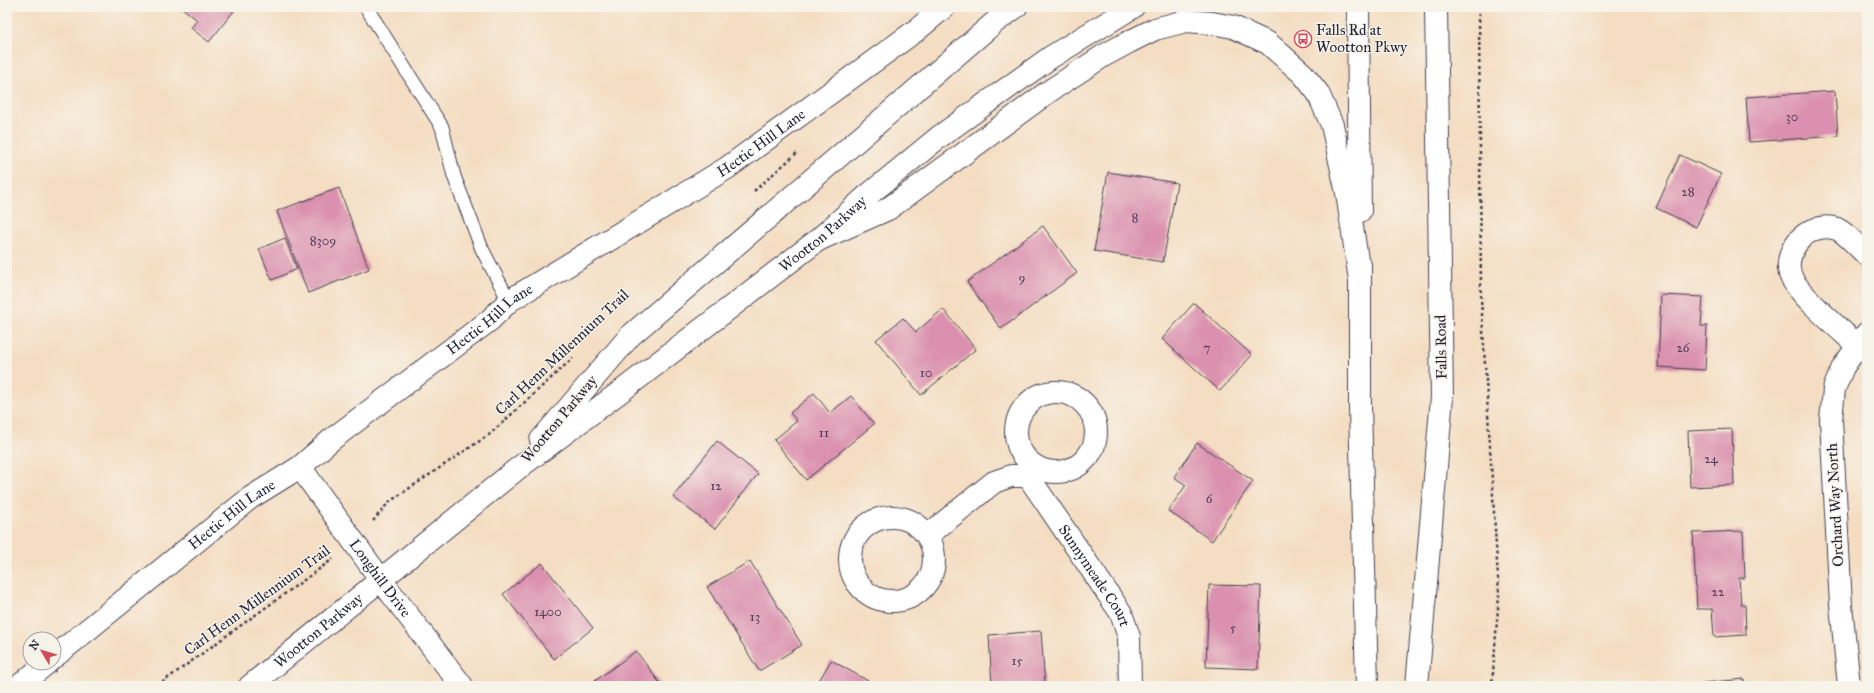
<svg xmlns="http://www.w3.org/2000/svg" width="1874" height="693" font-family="'IM FELL Great Primer',serif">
<rect width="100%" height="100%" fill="#f7f3e8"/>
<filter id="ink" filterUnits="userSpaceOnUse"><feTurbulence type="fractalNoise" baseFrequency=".025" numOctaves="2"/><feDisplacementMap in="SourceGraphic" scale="8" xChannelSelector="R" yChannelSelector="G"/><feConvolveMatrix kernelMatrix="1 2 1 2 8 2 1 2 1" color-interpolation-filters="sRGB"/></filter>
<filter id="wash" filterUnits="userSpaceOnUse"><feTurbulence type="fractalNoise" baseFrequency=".012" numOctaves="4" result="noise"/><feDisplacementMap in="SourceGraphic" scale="16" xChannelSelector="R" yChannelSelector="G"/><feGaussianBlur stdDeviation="0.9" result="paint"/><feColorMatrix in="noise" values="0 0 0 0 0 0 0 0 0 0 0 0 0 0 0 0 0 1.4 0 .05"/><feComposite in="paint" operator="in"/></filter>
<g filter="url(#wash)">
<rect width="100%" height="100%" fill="#f4ddc2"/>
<g id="blocks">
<!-- building -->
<g fill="#da90ae">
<polygon points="181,7 237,7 209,42 191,28 197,20"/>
<polygon points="1835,91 1838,136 1749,142 1746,97"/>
<polygon points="1680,155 1721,174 1696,227 1656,208"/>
<polygon points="1108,172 1177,183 1163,262 1094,251"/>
<polygon points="339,188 369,269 308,293 277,211"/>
<polygon points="1043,226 1077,273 1001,329 967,282"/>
<polygon points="285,238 297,269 272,280 259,249"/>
<polygon points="1661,295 1703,297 1701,326 1707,326 1705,370 1658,367"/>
<polygon points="1194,303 1252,355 1220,391 1162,339"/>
<polygon points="943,309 976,349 921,395 876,340 903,318 916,332"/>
<polygon points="814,393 830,413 851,396 874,424 806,480 774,440 797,421 790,413"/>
<polygon points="1732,429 1734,485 1690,487 1688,431"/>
<polygon points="717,441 758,474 715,529 673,497"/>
<polygon points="1197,443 1253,481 1212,541 1168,511 1186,485 1174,477"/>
<polygon points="1743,531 1745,578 1739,578 1741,605 1745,604 1746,635 1714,637 1712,609 1697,609 1693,533"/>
<polygon points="750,561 802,645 759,671 707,587"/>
<polygon points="542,563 593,628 554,659 503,594"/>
<polygon points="1209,585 1261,586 1258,669 1206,667"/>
<polygon points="1041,631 1045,686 992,686 989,635"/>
<polygon points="636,651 662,686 588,686"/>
<polygon points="831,660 877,686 816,686"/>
<polygon points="1744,679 1745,686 1702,686 1702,683"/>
</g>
</g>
</g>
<g filter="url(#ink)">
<use href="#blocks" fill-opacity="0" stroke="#423e4f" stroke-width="1"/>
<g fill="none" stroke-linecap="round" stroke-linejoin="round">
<defs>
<polyline id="service" points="366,7 442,127 454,176 482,249 509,301"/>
<g id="minor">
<path d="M 1857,345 C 1842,331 1795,292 1790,274 C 1783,248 1810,220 1837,229 C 1845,232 1860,249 1867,255"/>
<circle cx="1056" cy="432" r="40"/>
<path id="s1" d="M 300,467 L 381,580 L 462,686"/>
<circle cx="892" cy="559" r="42"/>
<path id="s2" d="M 927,536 L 994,482 L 1011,476 L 1028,476 L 1121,613 L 1129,637 L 1130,686"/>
<path id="s3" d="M 54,657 L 250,498 L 300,467 L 331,440 L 490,320 L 509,301 L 727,168 L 918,29 L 944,7"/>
<polyline points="19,686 47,663"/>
<polyline points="1849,686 1841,605 1831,420 1834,389 1843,367 1867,333"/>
</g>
<g id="secondary">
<polyline points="541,440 630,336 995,22 1016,7"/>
<path id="s4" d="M 250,686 L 517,469 L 628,386 L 818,240 L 867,196 L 939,137 L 1051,57 L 1133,7"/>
</g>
<g id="primary">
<polyline points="1358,7 1360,211"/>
<polyline points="818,240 888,209 1048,92 1103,56 1129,42 1155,29 1186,21 1212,23 1233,27 1268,43 1303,74 1318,93 1332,125 1347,193 1360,280"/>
<polyline points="1360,265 1360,405 1367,686"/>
<polyline points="1417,686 1442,397 1436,7"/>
</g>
</defs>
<!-- service casing -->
<use href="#service" stroke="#423e4f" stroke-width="15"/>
<!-- minor casing -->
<use href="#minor" stroke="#423e4f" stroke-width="24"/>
<!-- secondary casing -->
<use href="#secondary" stroke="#423e4f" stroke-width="24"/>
<!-- primary casing -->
<use href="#primary" stroke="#423e4f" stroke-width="24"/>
<!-- path -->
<g stroke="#423e4f" stroke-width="2.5" stroke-dasharray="3 3" stroke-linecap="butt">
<polyline points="1479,7 1481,298 1499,595 1492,686"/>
<polyline points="754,191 797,153"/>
<polyline points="373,521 389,502 490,434 573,358"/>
<polyline points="157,686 333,559"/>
</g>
<!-- service -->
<use href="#service" stroke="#fff" stroke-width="13"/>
<!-- minor -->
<use href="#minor" stroke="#fff" stroke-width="22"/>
<!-- secondary -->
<use href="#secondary" stroke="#fff" stroke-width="22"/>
<!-- primary -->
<use href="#primary" stroke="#fff" stroke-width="22"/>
</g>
</g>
<!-- icons -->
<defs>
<symbol id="bus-ring" viewBox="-11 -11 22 22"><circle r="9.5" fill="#f7f3e8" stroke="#d1495b" stroke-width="1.5"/><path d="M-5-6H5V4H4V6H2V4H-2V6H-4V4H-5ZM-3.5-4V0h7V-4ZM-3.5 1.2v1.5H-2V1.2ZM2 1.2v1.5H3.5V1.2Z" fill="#d1495b"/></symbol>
</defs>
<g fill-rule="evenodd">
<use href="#bus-ring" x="1293" y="29" width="20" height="20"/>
</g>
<g text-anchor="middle" stroke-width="3" stroke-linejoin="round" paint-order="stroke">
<!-- number labels -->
<g font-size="13" fill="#503e58">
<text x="1792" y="121">30</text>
<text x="1688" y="196">28</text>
<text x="1135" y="222">8</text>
<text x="323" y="245">8309</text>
<text x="1022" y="282">9</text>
<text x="1207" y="352">7</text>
<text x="1683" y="352">26</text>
<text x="926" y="377">10</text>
<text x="824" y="437">11</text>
<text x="1711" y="463">24</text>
<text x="716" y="490">12</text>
<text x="1209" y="503">6</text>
<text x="1718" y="596">22</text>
<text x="548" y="616">1400</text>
<text x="755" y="621">13</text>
<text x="1233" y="632">5</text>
<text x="1017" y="665">15</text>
</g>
<!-- poi labels -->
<g font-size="15" fill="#22223b" stroke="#f7f3e8" text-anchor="start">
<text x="1316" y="35">Falls Rd at<tspan x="1316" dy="17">Wootton Pkwy</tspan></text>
</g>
<!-- street labels -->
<g font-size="15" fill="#22223b" stroke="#f7f3e8">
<text dy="5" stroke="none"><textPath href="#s3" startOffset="876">Hectic Hill Lane</textPath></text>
<text dy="5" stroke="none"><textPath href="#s4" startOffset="730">Wootton Parkway</textPath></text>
<text dy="5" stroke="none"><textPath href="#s3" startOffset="552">Hectic Hill Lane</textPath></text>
<text transform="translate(1441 347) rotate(-91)" y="5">Falls Road</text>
<text transform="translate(562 352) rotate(-43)" y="5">Carl Henn Millennium Trail</text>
<text transform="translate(559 419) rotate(-50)" y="5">Wootton Parkway</text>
<text transform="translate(1835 505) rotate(-93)" y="5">Orchard Way North</text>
<text dy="5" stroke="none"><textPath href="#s3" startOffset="228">Hectic Hill Lane</textPath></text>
<text dy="5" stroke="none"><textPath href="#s2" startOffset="241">Sunnymeade Court</textPath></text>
<text dy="5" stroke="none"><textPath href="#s1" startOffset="137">Longhill Drive</textPath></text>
<text transform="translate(257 600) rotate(-36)" y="5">Carl Henn Millennium Trail</text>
<text dy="5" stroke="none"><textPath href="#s4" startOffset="88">Wootton Parkway</textPath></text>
</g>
</g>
<!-- margin -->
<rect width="1874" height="693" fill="none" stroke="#f7f3e8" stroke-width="24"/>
<!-- north arrow -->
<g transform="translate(42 651) rotate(308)"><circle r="19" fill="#f7f3e8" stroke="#a29fa3"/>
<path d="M0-3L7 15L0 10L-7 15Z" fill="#d1495b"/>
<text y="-6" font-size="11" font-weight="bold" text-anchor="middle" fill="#22223b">N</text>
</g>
</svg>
